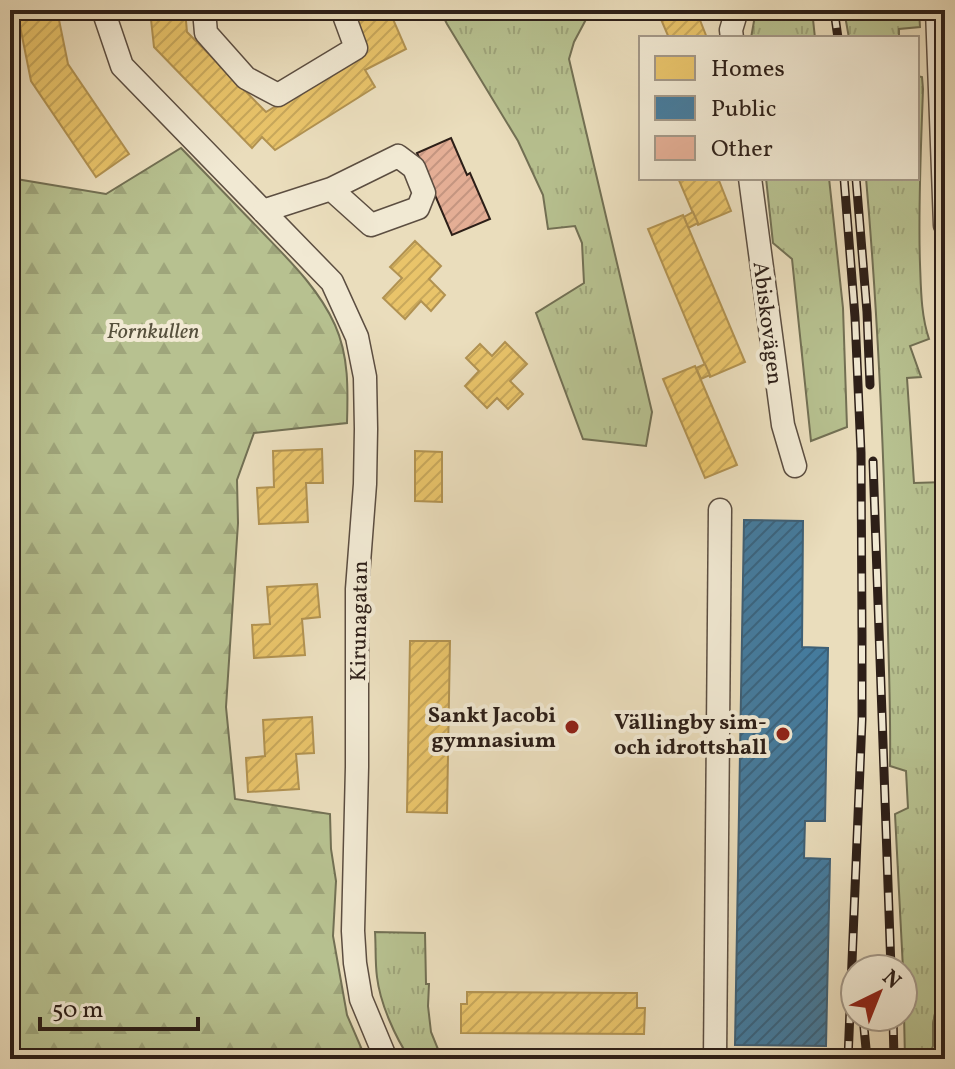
<svg xmlns="http://www.w3.org/2000/svg" width="955" height="1069" font-family="Vollkorn,serif">
<defs>
<pattern id="grass-tufts" width="24" height="20" patternUnits="userSpaceOnUse" patternTransform="scale(2)"><rect width="24" height="20" fill="#b7c190"/><path d="M3 7l-1-3M5 7V3M7 7l1-3M15 17l-1-3M17 17v-4M19 17l1-3" fill="none" stroke="#9ea57b"/></pattern>
<pattern id="forest-firs" width="22" height="20" patternUnits="userSpaceOnUse" patternTransform="scale(2)"><rect width="22" height="20" fill="#b7c190"/><path d="M5 1l3.5 6h-7zM16 11l3.5 6h-7z" fill="#9ea57b"/></pattern>
<pattern id="homes-hatch" width="6" height="6" patternUnits="userSpaceOnUse" patternTransform="scale(2)"><rect width="6" height="6" fill="#e9c46a"/><path d="M-1 1l2-2M0 6l6-6M5 7l2-2" fill="none" stroke="#c8a85b"/></pattern>
<pattern id="public-hatch" width="6" height="6" patternUnits="userSpaceOnUse" patternTransform="scale(2)"><rect width="6" height="6" fill="#457b9d"/><path d="M-1 1l2-2M0 6l6-6M5 7l2-2" fill="none" stroke="#3a647f"/></pattern>
<pattern id="building-hatch" width="6" height="6" patternUnits="userSpaceOnUse" patternTransform="scale(2)"><rect width="6" height="6" fill="#e4ae95"/><path d="M-1 1l2-2M0 6l6-6M5 7l2-2" fill="none" stroke="#c49580"/></pattern>
</defs>
<rect width="100%" height="100%" fill="#eaddbc"/>
<filter id="stains"><feTurbulence type="fractalNoise" baseFrequency=".0025" numOctaves="4"/><feColorMatrix values="0 0 0 0 .2 0 0 0 0 .09 0 0 0 0 .02 0 0 0 .5 -.17"/></filter>
<radialGradient id="worn" r=".72"><stop offset=".6" stop-color="#630" stop-opacity="0"/><stop offset="1" stop-color="#630" stop-opacity=".3"/></radialGradient>
<!-- grass -->
<g fill="url(#grass-tufts)" stroke="#727054" stroke-width="2">
<polygon points="440,10 591,10 574,42 569,59 652,412 646,446 583,439 536,313 584,283 582,243 575,226 548,229 543,195 518,141 447,24"/>
<polygon points="756,10 812,10 815,38 751,38"/>
<polygon points="844,10 919,10 920,27 899,29 899,38 849,38"/>
<path d="M 917,76 L 922,77 L 923,89 C 921,147 918,206 920,264 C 921,290 921,315 929,339 L 910,346 L 921,377 L 907,378 L 914,483 L 945,482 L 945,962 L 933,1024 L 933,1046 L 928,1059 L 905,1059 L 903,969 L 895,814 L 908,808 L 906,771 L 890,766 C 891,707 888,649 887,590 C 884,453 878,315 866,178 L 917,178 Z"/>
<polygon points="766,178 829,178 843,308 847,427 811,441 792,259 773,243"/>
<path d="M 375,932 L 425,933 L 426,984 L 429,984 L 428,1006 L 431,1032 L 442,1059 L 410,1059 C 395,1037 380,1003 377,977 C 375,962 376,947 375,932 Z"/>
</g>
<!-- forest -->
<g fill="url(#forest-firs)" stroke="#727054" stroke-width="2">
<path d="M 181,148 C 208,176 235,204 263,233 C 289,260 319,289 335,325 C 349,356 348,390 347,423 L 254,433 L 237,480 L 238,523 L 226,707 L 235,799 L 330,814 L 331,849 L 336,881 L 333,936 L 347,1015 L 366,1059 L 10,1059 L 10,178 L 106,194 Z"/>
<polygon points="945,962 945,1033 933,1024"/>
</g>
<!-- homes -->
<g fill="url(#homes-hatch)" stroke="#b19251" stroke-width="2">
<polygon points="42,10 57,10 68,64 129,154 96,177 31,81 18,16"/>
<polygon points="150,10 185,10 187,32 266,112 367,50 350,10 389,10 406,49 365,70 375,87 275,150 262,137 252,148 154,47"/>
<polygon points="657,10 696,10 707,38 669,38"/>
<polygon points="678,178 718,178 731,211 698,225"/>
<polygon points="693,212 698,223 688,228 684,217"/>
<polygon points="683,215 745,362 710,377 648,229"/>
<polygon points="415,241 441,266 429,279 445,295 431,311 421,301 405,319 383,298 402,278 390,267"/>
<polygon points="505,342 527,364 510,381 523,394 508,409 497,398 487,408 465,386 479,371 466,358 480,344 492,356"/>
<polygon points="705,364 710,375 701,379 696,368"/>
<polygon points="695,366 737,465 705,478 663,379"/>
<polygon points="322,449 323,483 306,483 308,522 259,524 257,488 274,487 273,451"/>
<polygon points="415,451 442,452 442,502 415,501"/>
<polygon points="317,584 320,617 302,619 305,655 254,658 252,625 270,624 267,587"/>
<polygon points="410,641 450,641 447,813 407,812"/>
<polygon points="312,717 314,753 296,754 299,789 248,792 246,758 265,756 263,720"/>
<polygon points="467,992 637,993 637,1008 645,1008 644,1034 461,1033 461,1004 467,1004"/>
</g>
<!-- public -->
<polygon fill="url(#public-hatch)" stroke="#3e5f75" stroke-width="2" points="744,520 803,521 802,647 828,648 825,821 805,821 804,858 830,859 826,1046 735,1045"/>
<!-- building -->
<polygon fill="url(#building-hatch)" stroke="#2d1f18" stroke-width="2" points="451,138 467,175 470,173 490,219 452,235 417,153"/>
<g fill="none" stroke-linecap="round" stroke-linejoin="round">
<defs>
<g id="minor">
<polyline points="103,10 122,66 332,282 357,337 365,377 366,429 365,484 357,589 357,767 353,931 355,963 361,999 386,1059"/>
<polyline points="204,10 206,33 246,78 278,95 356,48 342,10"/>
<polyline points="937,10 945,225"/>
<polyline points="732,38 731,30 737,10"/>
<polyline points="750,178 783,425 795,466"/>
<polyline points="263,211 331,189 398,156 414,168 424,193 418,208 371,225 331,189"/>
<polyline points="715,1059 720,510"/>
</g>
</defs>
<!-- minor casing -->
<use href="#minor" stroke="#5c4e41" stroke-width="25"/>
<!-- minor -->
<use href="#minor" stroke="#f1e9d3" stroke-width="22"/>
<defs>
<g id="rail">
<polyline points="834,10 838,38"/>
<polyline points="844,178 855,317 861,453 862,635 862,719 848,1059"/>
<polyline points="856,178 867,312 870,385"/>
<polyline points="873,461 891,969"/>
<polyline points="863,1017 867,1059"/>
<polyline points="893,1017 894,1059"/>
</g>
</defs>
<!-- rail casing -->
<use href="#rail" stroke="#2d1f18" stroke-width="9"/>
<!-- rail -->
<use href="#rail" stroke="#f1e9d3" stroke-width="6" stroke-dasharray="18" stroke-linecap="butt"/>
</g>
<!-- markers -->
<g fill="#8f2418" stroke="#f1e9d3" stroke-width="3">
<circle cx="572" cy="727" r="8"/>
<circle cx="783" cy="734" r="8"/>
</g>
<g text-anchor="middle" stroke-width="8" stroke-linejoin="round" paint-order="stroke">
<!-- street labels -->
<g font-size="22" fill="#2d1f18" stroke="#f1e9d3">
<text transform="translate(769 323) rotate(83)" y="8">Abiskovägen</text>
<text transform="translate(358 621) rotate(-89)" y="8">Kirunagatan</text>
</g>
<!-- park labels -->
<g font-size="22" font-style="italic" fill="#56503c" stroke="#f1e9d3">
<text x="153" y="338">Fornkullen</text>
</g>
<!-- poi labels -->
<g font-size="22" font-weight="bold" fill="#2d1f18" stroke="#f1e9d3" text-anchor="end">
<text x="556" y="722">Sankt Jacobi<tspan x="556" dy="25">gymnasium</tspan></text>
<text x="767" y="729">Vällingby sim-<tspan x="767" dy="25">och idrottshall</tspan></text>
</g>
</g>
<!-- margin -->
<rect width="955" height="1069" fill="none" stroke="#eaddbc" stroke-width="40"/>
<rect x="12" y="12" width="931" height="1045" fill="none" stroke="#2d1f18" stroke-width="4"/>
<rect x="20" y="20" width="915" height="1029" fill="none" stroke="#2d1f18" stroke-width="2"/>
<!-- legend -->
<rect x="639" y="36" width="280" height="144" fill="#f1e9d3" stroke="#a39888" stroke-width="2"/>
<rect x="655" y="56" width="40" height="24" fill="#e9c46a" stroke="#a39888" stroke-width="2"/>
<text x="711" y="76" font-size="24" fill="#2d1f18">Homes</text>
<rect x="655" y="96" width="40" height="24" fill="#457b9d" stroke="#a39888" stroke-width="2"/>
<text x="711" y="116" font-size="24" fill="#2d1f18">Public</text>
<rect x="655" y="136" width="40" height="24" fill="#e4ae95" stroke="#a39888" stroke-width="2"/>
<text x="711" y="156" font-size="24" fill="#2d1f18">Other</text>
<!-- north arrow -->
<g transform="translate(879 993) rotate(43)"><circle r="38" fill="#f1e9d3" stroke="#a39888" stroke-width="2"/>
<path d="M0-6L14 30L0 20L-14 30Z" fill="#8f2418"/>
<text y="-12" font-size="22" font-weight="bold" text-anchor="middle" fill="#2d1f18">N</text>
</g>
<!-- scale -->
<path d="M40 1017v12h158v-12" fill="none" stroke="#2d1f18" stroke-width="4"/>
<text x="52" y="1017" font-size="24" fill="#2d1f18" stroke="#f1e9d3" stroke-width="6" paint-order="stroke">50 m</text>
<rect width="100%" height="100%" filter="url(#stains)"/>
<rect width="100%" height="100%" fill="url(#worn)"/>
</svg>
